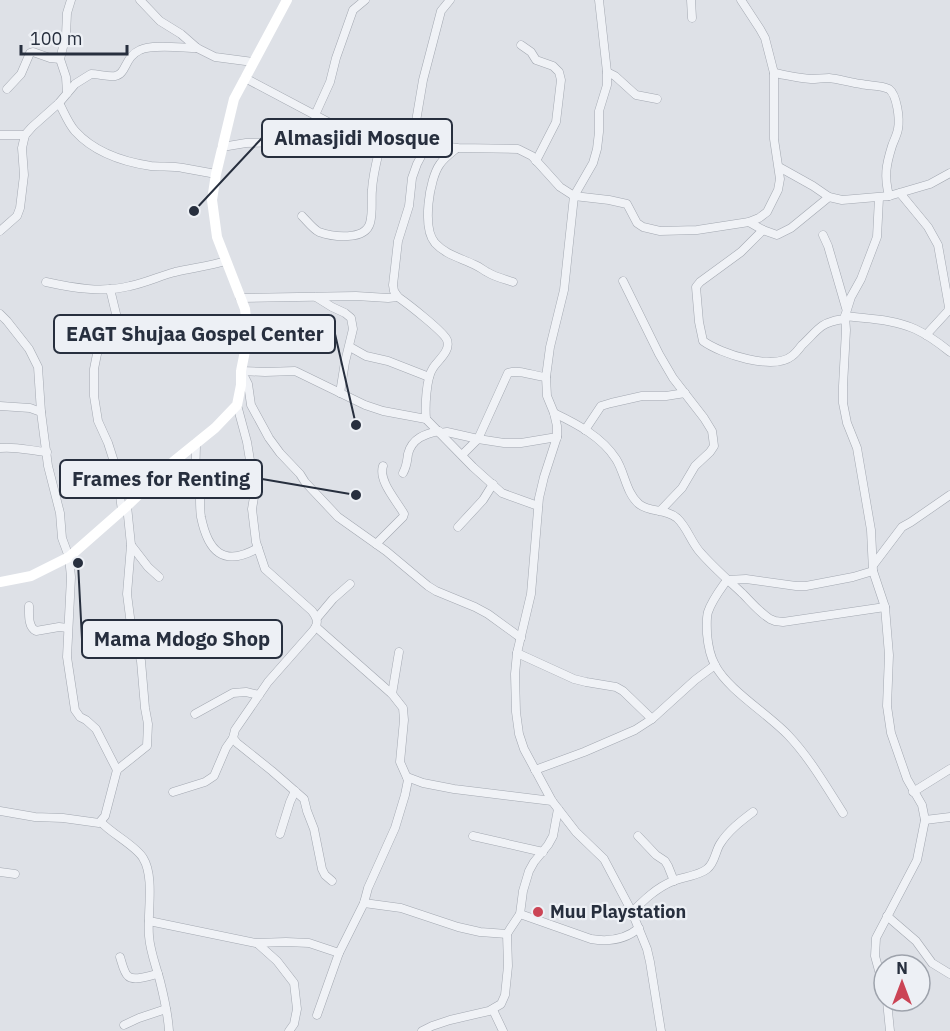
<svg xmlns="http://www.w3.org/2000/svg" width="950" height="1031" font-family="'IBM Plex Sans',sans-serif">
<rect width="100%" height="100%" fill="#dee1e7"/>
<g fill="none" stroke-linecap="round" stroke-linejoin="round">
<defs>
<g id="street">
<polyline points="140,0 160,21 181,34 197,48 215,57 253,62"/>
<polyline points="599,0 607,72 607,85 599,111 599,132 597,149 593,163 574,196 564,290 550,347 546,377 547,396 554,413 557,426 557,437 544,477 539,498 531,594 517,653 515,674 516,712 519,734 524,749 552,801 576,832 604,859 632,912 647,949 650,962 661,1031"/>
<polyline points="691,0 692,18"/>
<polyline points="521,45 531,52 536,60 553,66 559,72 561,80 556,122 536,161"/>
<polyline points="607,72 615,76 636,95 657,99"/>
<path d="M 774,73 C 786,75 798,78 811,79 C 817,79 823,78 829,78 C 840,79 851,83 861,84 C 870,86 881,85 889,89 C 897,95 900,119 898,129 C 897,135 894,140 892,146 C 886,165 884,176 889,196"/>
<polyline points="245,78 330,123 356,134 405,143 412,145 443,146 457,148 518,149 532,156 560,187 574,196 609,200 627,204 637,223 643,227 660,231 697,230 749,222 759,218 767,212 778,190 780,179 774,139 774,73 765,38 760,29 741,0"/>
<polyline points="7,89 21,74 30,53 33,52 50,58 60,59"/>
<polyline points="67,93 66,77 60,59 66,35 67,13 71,0"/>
<path d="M 59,103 C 64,112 68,123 75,131 C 94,152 124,162 151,166 C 162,167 173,166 183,168 C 194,170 205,172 216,174"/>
<polyline points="315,115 330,82 336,58 353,10 365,0"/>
<polyline points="0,135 25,135"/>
<polyline points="412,145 423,80 441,11 450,0"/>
<path d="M 427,145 L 417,164 L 412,178 L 409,206 L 398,241 L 393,285 L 394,291 L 398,297 C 408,304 444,332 447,340 C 451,351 438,360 433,368 C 426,378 425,407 426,419 L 473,467 L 502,493 L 538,506"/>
<polyline points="222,147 246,143 291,142 334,138 355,134"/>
<path d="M 457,148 C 451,153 444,158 440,164 C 429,179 422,228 435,243 C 446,255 461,258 475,265 C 480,267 483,270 487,272 C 495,277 504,279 513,282"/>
<polyline points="779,167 813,186 829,197 842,200 889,196 930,184 950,173"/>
<polyline points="900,193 928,227 938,245 949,307 948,311 926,335"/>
<polyline points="879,198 877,237 861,279 851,297 845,316 846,330 843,386 843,403 847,423 857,448 871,530 873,571 885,607 889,655 887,706 891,733 907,779 922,805 925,820 917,860 876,938 875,956 884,989"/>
<path d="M 302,216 C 307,221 313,229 319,232 C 333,237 365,241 370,223 C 373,213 371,200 372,190 C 373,172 378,156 382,139"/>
<polyline points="749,222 763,230 777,235 791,228 829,197"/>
<path d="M 763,230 L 741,252 L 700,282 L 696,287 L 699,322 L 703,341 C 721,354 773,371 792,356 C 796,353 799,349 802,345 C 808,340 816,330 822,326 C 829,321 837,320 845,319"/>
<path d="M 0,231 L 17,216 L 20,208 L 24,175 L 22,148 L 25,135 L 32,127 L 59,103 L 75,84 L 91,74 C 99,74 107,77 115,76 C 127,74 124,57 140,50 C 152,44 183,48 197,48"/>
<polyline points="823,235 828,246 846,308"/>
<polyline points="623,281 659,354 673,378 704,418 712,431 713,438 714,446 710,452 695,466 682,488 660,511"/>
<path d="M 46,282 C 73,288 102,293 130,286 C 145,283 160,276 175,272 C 192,268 209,266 226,261"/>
<polyline points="110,289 119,326 119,328 101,345 98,349 94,369 94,396 98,421 108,443 117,471 122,511"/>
<polyline points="316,297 332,307 345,313 351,318 353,329 345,362 340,393"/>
<polyline points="240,298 356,296 388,298 398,297"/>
<polyline points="0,314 7,321 29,349 38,367 41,412 48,466 60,513 62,538 69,557 71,577 67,657 75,710 80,717 86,720 96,729 117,770"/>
<path d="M 845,316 C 868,319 893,319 915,329 C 928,335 939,343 950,352"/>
<polyline points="350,347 366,356 388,361 429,377"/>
<polyline points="241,371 265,372 295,371 365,405 383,411 426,419"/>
<polyline points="241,376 245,378 248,384 251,405 269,438 280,453 300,474 305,482 338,517 386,551 428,586 436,591 475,607 488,614 521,638"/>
<path d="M 237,405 L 247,442 L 255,491 L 252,509 L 256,542 L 265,569 L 312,611 C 318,619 319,624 312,632 L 268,682 L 235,730 L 233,738 L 237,743 L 272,771 L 304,799 L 307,811 L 314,829 L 322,869 L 325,875 L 332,881"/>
<polyline points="0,406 30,408 41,412"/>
<path d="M 554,413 C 577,424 602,437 616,459 C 625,473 626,493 639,504 C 650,513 665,508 677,518 C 687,527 691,542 700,552 C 713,567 728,580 743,594 C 751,602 759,612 770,619 L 775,621 L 783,622 L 885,607"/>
<polyline points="585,430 601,406 611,403 642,396 666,396 685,393"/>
<polyline points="440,433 447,432 478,439 504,443 521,443 557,437"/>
<path d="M 196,443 C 196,454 195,464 196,475 C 197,483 199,490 200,498 C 200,504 200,511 201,517 C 208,551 223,568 258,548"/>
<path d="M 0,448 C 16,446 31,451 47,452"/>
<path d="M 462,455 L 478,439 L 508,373 C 518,369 534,376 546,377"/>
<path d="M 403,473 C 407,466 407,461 408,454 C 412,438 425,434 439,431"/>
<polyline points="458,527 483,500 493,484"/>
<path d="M 376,544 L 403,517 L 404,514 C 397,501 378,481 383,466"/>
<polyline points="131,545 148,567 159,577"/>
<polyline points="874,564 902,527 911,522 950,495"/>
<path d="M 29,606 C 29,615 28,627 36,631 L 59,627 L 68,628"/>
<polyline points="317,618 333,599 350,584"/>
<polyline points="316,627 392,694 403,708 404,720 400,762 408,780 405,795 395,828 368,888 364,903 339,953 317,1015"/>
<path d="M 138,647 C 169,634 166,623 205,631"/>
<polyline points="517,653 574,679 586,682 616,687 623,691 652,719"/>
<polyline points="392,694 399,652"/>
<polyline points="195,714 233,693 246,692 259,695"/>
<polyline points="535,770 584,752 635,730 652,719 695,680 715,665"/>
<polyline points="407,777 423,783 454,789 552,801"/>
<polyline points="173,792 205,782 214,776 226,748 233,738"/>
<polyline points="913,792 950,769"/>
<polyline points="0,811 35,817 63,818 99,823 105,816 117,770 147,746 148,724 145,708 141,661 131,625 127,594 131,545 127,506"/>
<path d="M 843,813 C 826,786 809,757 788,735 C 767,713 728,690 715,665 C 710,656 708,645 707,634 C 707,627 706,619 708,612 C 712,600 720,590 727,580 L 746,579 L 796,586 L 806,586 L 853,577 L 873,571"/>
<polyline points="925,820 950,817"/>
<path d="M 101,822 C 112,834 136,846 143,858 C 155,877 147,914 149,936 C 150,951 156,966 160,981 C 164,997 168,1014 169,1031"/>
<polyline points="280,834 290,802 295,791"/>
<polyline points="473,836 543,852"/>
<polyline points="638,836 656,855 665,861 668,866 674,881"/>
<polyline points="0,872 15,874"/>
<polyline points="364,903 401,908 458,927 480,932 507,934"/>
<path d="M 632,912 C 644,900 656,888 673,881 C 683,877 698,876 707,869 C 715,863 715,852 720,844 C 728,831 741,821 753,812"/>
<path d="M 520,914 L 591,939 C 609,942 625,940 639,928"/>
<polyline points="887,916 916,941 932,963 950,974"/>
<polyline points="149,921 256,943 286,942 309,943 339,953"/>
<polyline points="258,944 277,961 294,983 297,1009 294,1024 289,1031"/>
<path d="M 120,957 C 122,963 124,973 128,976 C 134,982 150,975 158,974"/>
<polyline points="887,1001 890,1031"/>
<polyline points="493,1010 503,1031"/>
<polyline points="124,1025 139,1018 166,1009"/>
<polyline points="422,1031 432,1026 450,1020 489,1011 501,1004 505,995 508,966 507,934 510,929 520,914 523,891 529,871 534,862 548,845 553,836 558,809"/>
</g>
</defs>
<!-- street casing -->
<use href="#street" stroke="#a3a8b1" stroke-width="9"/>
<!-- street -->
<use href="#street" stroke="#f0f2f6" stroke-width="8"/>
<!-- secondary -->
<polyline stroke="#fff" stroke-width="10" points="0,582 31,576 69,557 127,506 173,462 215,428 237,405 241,385 241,371 248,336 245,309 217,237 212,200 216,174 234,99 287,0"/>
</g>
<!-- markers -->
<circle fill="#cb4455" stroke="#edf0f5" stroke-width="2" cx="538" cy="912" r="6"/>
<g text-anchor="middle" stroke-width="4.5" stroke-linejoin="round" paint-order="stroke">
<!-- poi labels -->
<g font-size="18" font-weight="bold" fill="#272f3e" stroke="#edf0f5" text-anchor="start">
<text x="550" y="918">Muu Playstation</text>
</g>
</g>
<!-- callouts -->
<path fill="none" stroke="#272f3e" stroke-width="2" d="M194 211L262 138M356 425L335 334M356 495L262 479M78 563L82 639"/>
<g fill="#272f3e" stroke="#edf0f5" stroke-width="2">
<circle cx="194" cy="211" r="6"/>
<circle cx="356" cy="425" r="6"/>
<circle cx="356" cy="495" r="6"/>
<circle cx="78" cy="563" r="6"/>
</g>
<g fill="#edf0f5" stroke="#272f3e" stroke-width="2">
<rect x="262" y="119" width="190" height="38" rx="6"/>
<rect x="54" y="315" width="281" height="38" rx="6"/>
<rect x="60" y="460" width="202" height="38" rx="6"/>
<rect x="82" y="620" width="200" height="38" rx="6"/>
</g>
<g font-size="20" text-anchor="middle" font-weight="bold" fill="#272f3e">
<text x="357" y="145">Almasjidi Mosque</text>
<text x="195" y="341">EAGT Shujaa Gospel Center</text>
<text x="161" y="486">Frames for Renting</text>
<text x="182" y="646">Mama Mdogo Shop</text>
</g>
<!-- north arrow -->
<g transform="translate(902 983)"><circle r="28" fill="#edf0f5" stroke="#9ea3ac" stroke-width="1.5"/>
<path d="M0-4.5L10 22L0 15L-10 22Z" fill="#cb4455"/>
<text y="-9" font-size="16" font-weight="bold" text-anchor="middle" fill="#272f3e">N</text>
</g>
<!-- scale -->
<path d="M21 45v9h106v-9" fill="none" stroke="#272f3e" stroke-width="3"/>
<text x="30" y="45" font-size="18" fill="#272f3e" stroke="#edf0f5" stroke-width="4.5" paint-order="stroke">100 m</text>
</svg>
